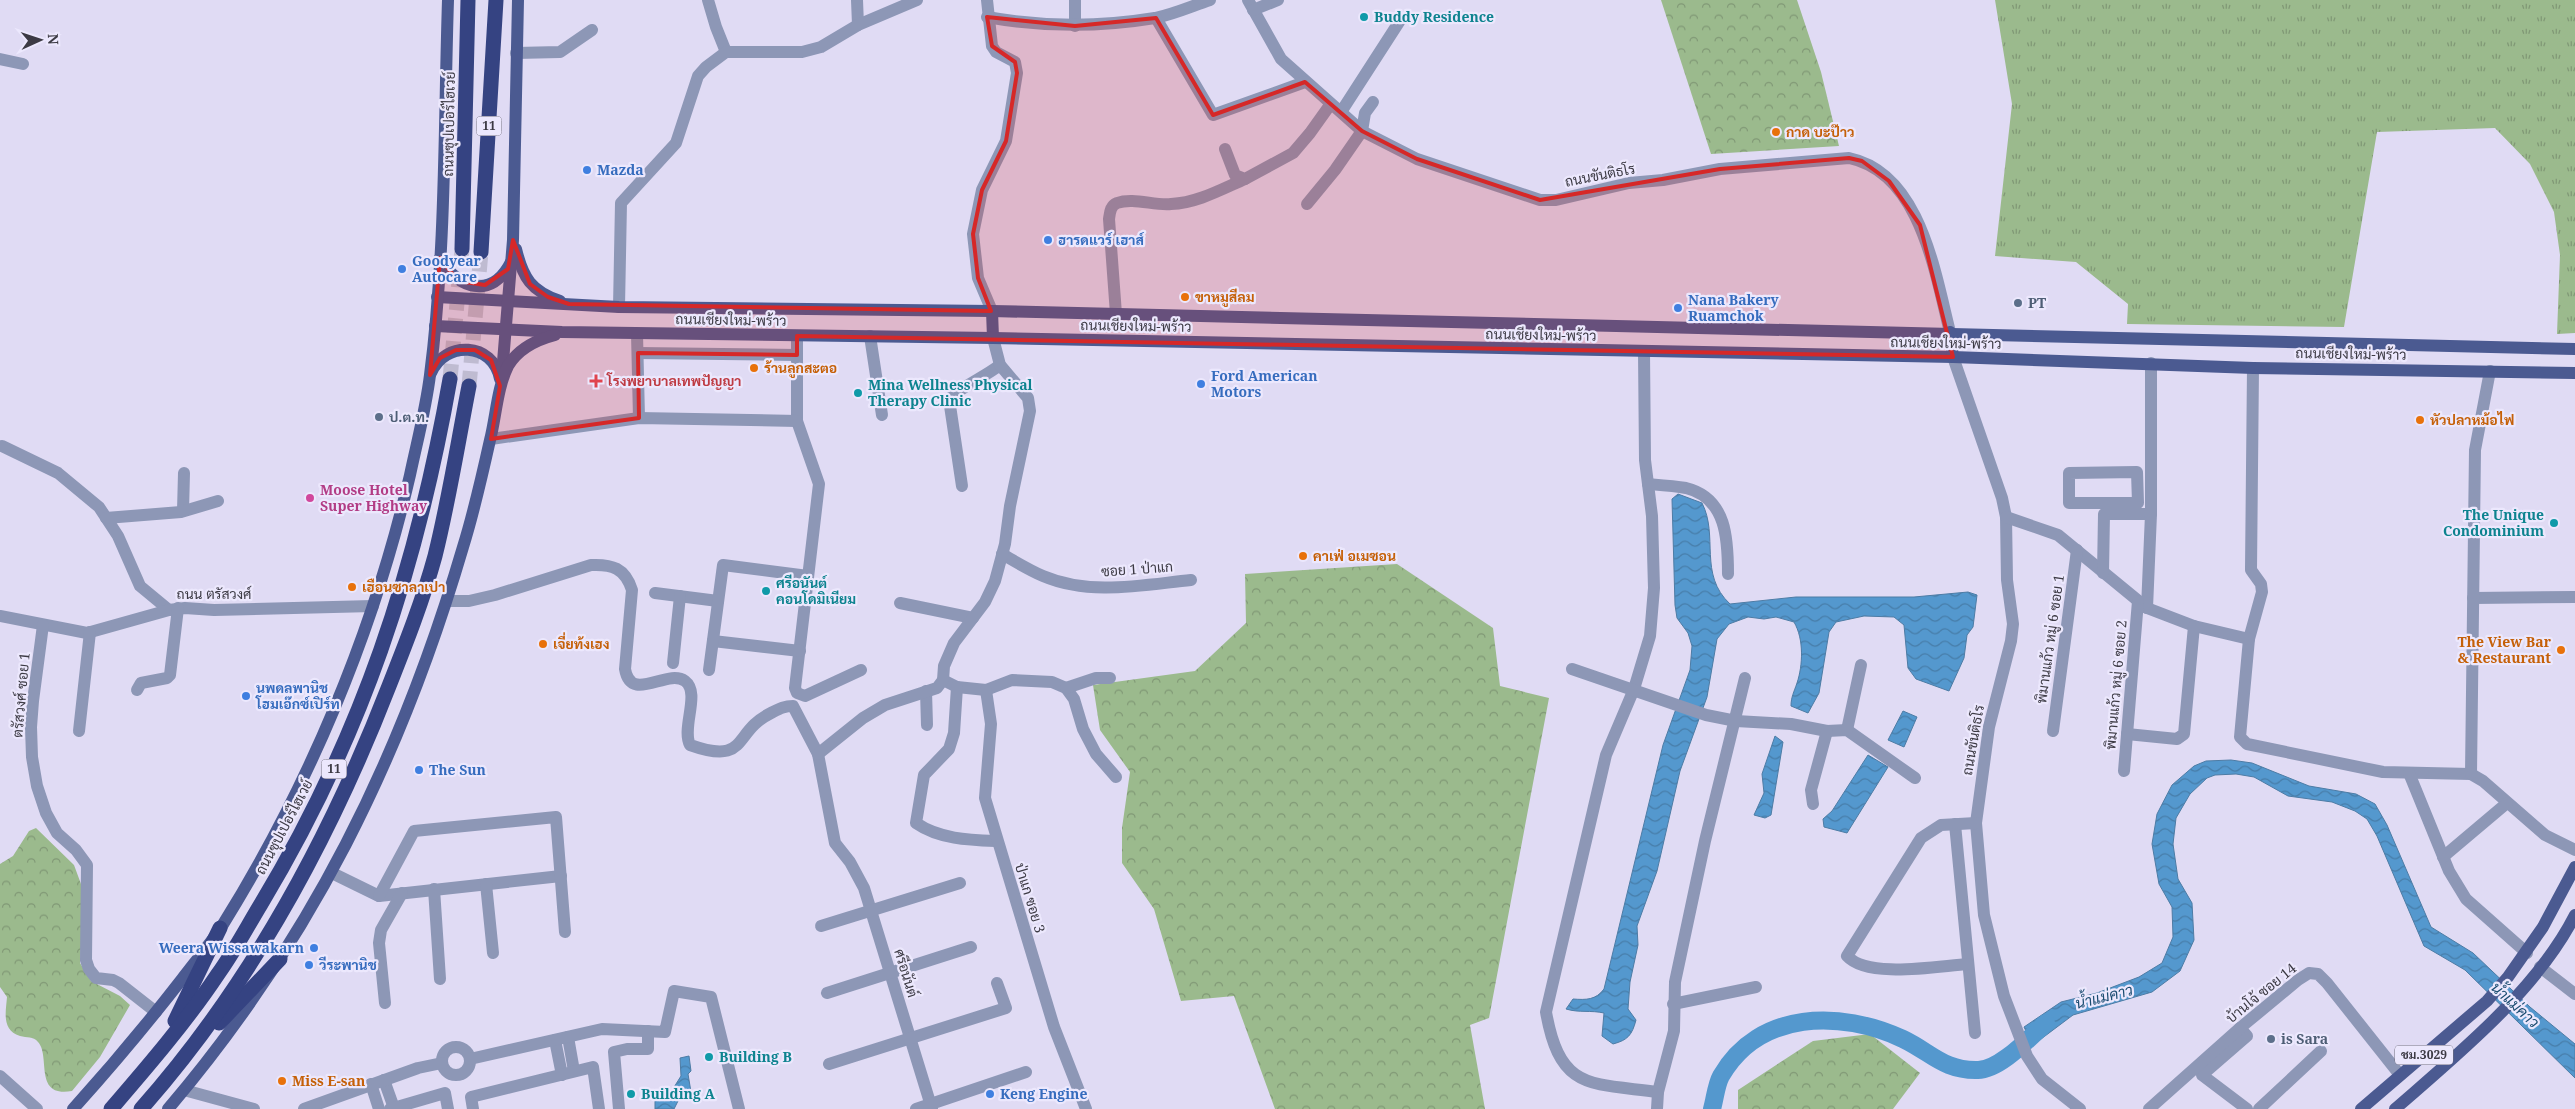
<svg xmlns="http://www.w3.org/2000/svg" width="2575" height="1109" font-family="'Noto Serif',Sarabun,serif">
<defs>
<pattern id="grass-tufts" width="24" height="20" patternUnits="userSpaceOnUse" patternTransform="scale(1.25)"><rect width="24" height="20" fill="#9bba8d"/><path d="M3 7l-1-3M5 7V3M7 7l1-3M15 17l-1-3M17 17v-4M19 17l1-3" fill="none" stroke="#809875"/></pattern>
<pattern id="forest-crowns" width="20" height="18" patternUnits="userSpaceOnUse" patternTransform="scale(1.25)"><rect width="20" height="18" fill="#9bba8d"/><path d="M2 6a3 3 0 1 1 6 0M12 15a3 3 0 1 1 6 0" fill="none" stroke="#809875"/></pattern>
<pattern id="water-waves" width="16" height="10" patternUnits="userSpaceOnUse" patternTransform="scale(1.25)"><rect width="16" height="10" fill="#5498ce"/><path d="M0 5q4-4 8 0t8 0" fill="none" stroke="#477da9"/></pattern>
</defs>
<rect width="100%" height="100%" fill="#e0dbf4"/>
<!-- grass -->
<polygon fill="url(#grass-tufts)" points="1995,0 2575,0 2575,333 2557,334 2560,255 2554,212 2530,164 2495,128 2377,132 2344,327 2127,324 2128,304 2076,262 1995,256 2012,104"/>
<!-- forest -->
<g fill="url(#forest-crowns)">
<polygon points="1661,0 1797,0 1821,72 1839,146 1711,154"/>
<polygon points="1397,564 1493,628 1500,686 1549,698 1489,1018 1470,1025 1485,1109 1275,1109 1234,996 1181,1001 1154,909 1122,863 1122,828 1130,772 1100,730 1093,685 1195,671 1246,623 1245,574"/>
<path d="M 36,828 L 74,865 L 81,884 L 84,897 L 80,963 L 91,981 L 120,996 L 130,1005 L 100,1057 L 72,1091 C 33,1098 51,1056 38,1042 C 33,1036 27,1038 20,1036 C 1,1030 6,1011 7,997 L 0,987 L 0,864 L 13,856 L 29,831 Z"/>
<polygon points="1870,1034 1920,1073 1893,1109 1738,1109 1738,1090 1813,1041"/>
</g>
<!-- water -->
<g fill="url(#water-waves)" stroke="#4d7ca5">
<path d="M 1678,494 L 1702,503 C 1719,536 1698,574 1730,604 L 1796,597 L 1914,597 L 1968,592 L 1977,595 L 1973,627 L 1967,635 L 1964,658 L 1949,691 L 1916,679 L 1908,668 L 1904,625 L 1894,617 L 1864,616 L 1836,622 L 1829,632 L 1819,693 L 1808,713 L 1791,706 C 1791,697 1794,692 1797,683 C 1803,665 1804,639 1794,622 L 1776,617 L 1764,619 L 1748,617 L 1729,624 L 1717,639 L 1707,697 L 1680,771 L 1657,871 L 1637,926 L 1638,945 L 1630,982 L 1628,1009 L 1636,1020 C 1632,1035 1628,1040 1613,1044 L 1602,1036 L 1604,1013 C 1591,1010 1579,1013 1566,1009 L 1573,999 C 1586,1000 1596,1000 1604,989 L 1663,745 L 1690,670 L 1692,646 L 1688,633 L 1677,618 L 1675,605 L 1672,499 Z"/>
<polygon points="1903,711 1917,717 1904,747 1888,740"/>
<polygon points="1775,736 1783,742 1771,815 1765,818 1754,815 1764,793 1762,774"/>
<polygon points="1868,755 1888,767 1847,833 1824,827 1823,819 1832,811"/>
<polygon points="2231,760 2252,763 2309,786 2356,794 2375,804 2387,825 2431,927 2473,953 2530,1007 2575,1044 2575,1078 2465,970 2424,946 2377,836 2367,819 2355,811 2332,802 2288,796 2254,777 2236,774 2215,775 2207,778 2190,794 2176,818 2173,844 2178,879 2192,903 2194,940 2180,971 2152,992 2073,1015 2033,1045 2024,1027 2061,1002 2097,993 2139,977 2162,963 2173,937 2172,907 2159,884 2152,844 2157,814 2172,785 2194,766 2206,761"/>
<polygon points="689,1056 691,1071 688,1074 691,1092 679,1099 674,1109 655,1109 655,1096 671,1092 681,1076 680,1058"/>
</g>
<g fill="none" stroke-linecap="round" stroke-linejoin="round">
<!-- river -->
<path stroke="#5498ce" stroke-width="18" d="M 1712,1109 C 1715,1099 1716,1085 1721,1076 C 1759,1010 1841,1010 1903,1039 C 1932,1053 1944,1071 1978,1070 C 2000,1070 2030,1037 2046,1023"/>
<!-- highway-tunnel -->
<g stroke="#bfbbd1" stroke-width="15" stroke-dasharray="15 8" stroke-linecap="butt">
<polyline points="450,379 462,249"/>
<polyline points="469,386 481,252"/>
</g>
<!-- minor -->
<g stroke="#8d97b6" stroke-width="12">
<polyline points="708,0 716,27 726,52"/>
<polyline points="857,0 858,25"/>
<polyline points="987,0 992,46 996,52 1015,62 1017,73 1006,141 982,190 973,234 978,278 992,311"/>
<polyline points="1075,0 1075,26"/>
<path d="M 1248,0 L 1281,59 L 1362,131 L 1417,159 L 1540,200 L 1556,200 L 1629,183 L 1663,180 L 1720,169 L 1849,158 C 1921,173 1935,274 1950,332"/>
<polyline points="1253,10 1278,0"/>
<path d="M 987,17 C 1042,27 1100,27 1155,18 C 1174,14 1192,6 1210,0"/>
<polyline points="1156,18 1213,115 1305,82"/>
<polyline points="516,53 560,52 592,30"/>
<polyline points="0,59 23,64"/>
<polyline points="1341,112 1401,19"/>
<polyline points="1225,149 1235,175 1245,179 1293,153 1310,133 1330,105"/>
<polyline points="1307,204 1335,170 1362,131 1365,113 1373,102"/>
<polyline points="619,307 621,203 676,143 698,76 706,67 726,52 802,52 821,47 858,25 917,0"/>
<path d="M 1116,314 L 1109,219 C 1110,213 1110,206 1117,203 C 1133,197 1155,206 1171,204 C 1197,203 1222,189 1245,179"/>
<polyline points="637,334 639,418"/>
<polyline points="797,336 797,421 819,484 795,688 797,693 805,696 861,670"/>
<polyline points="870,336 882,415"/>
<path d="M 1644,352 L 1645,460 L 1652,516 L 1654,588 L 1650,636 L 1634,689 L 1606,755 L 1546,1012 C 1560,1091 1590,1083 1658,1092"/>
<polyline points="638,353 797,355"/>
<polyline points="1953,357 2002,498 2006,517 2007,580 2013,624 2011,641 1989,727 1976,823 1984,915 2004,996 2027,1056 2042,1079 2080,1109"/>
<polyline points="2253,368 2251,570 2261,584 2262,592 2249,639 2240,737 2247,744 2383,772 2471,774 2483,781 2545,835 2575,850"/>
<polyline points="491,439 639,418 797,421"/>
<polyline points="2,446 58,473 99,507 118,536 140,586 169,610"/>
<polygon points="2137,472 2138,503 2069,503 2069,473"/>
<path d="M 1648,484 C 1660,485 1674,486 1686,488 C 1727,498 1728,540 1728,574"/>
<path d="M 962,486 L 949,399 C 964,385 983,378 1000,365"/>
<polyline points="183,511 184,473"/>
<polyline points="2006,517 2058,535 2147,608 2194,626 2249,639"/>
<polyline points="106,518 181,512 218,501"/>
<path d="M 1002,554 C 1016,562 1029,570 1043,576 C 1090,596 1142,585 1191,580"/>
<polyline points="2103,573 2104,514 2151,514"/>
<polyline points="655,593 718,601"/>
<polyline points="2473,598 2575,597"/>
<path d="M 448,601 L 469,601 L 495,595 L 591,565 C 612,564 625,568 632,590 L 625,669 C 631,704 667,668 685,681 C 701,693 681,728 690,745 C 749,766 732,732 771,713 C 779,709 784,706 793,706 L 818,754 L 835,843 L 850,862 L 864,888 L 932,1109"/>
<polyline points="900,603 973,618"/>
<polyline points="2147,608 2151,514 2151,363"/>
<polyline points="0,616 87,633 169,610 185,608 214,610 373,606"/>
<polyline points="43,625 33,701 31,727 32,757 37,786 46,813 57,833 76,850 87,865 86,960 89,969 96,978 113,980 119,983 156,1012"/>
<polyline points="713,641 800,651"/>
<polyline points="673,663 680,596"/>
<polyline points="1572,669 1706,715 1736,721 1791,724 1827,731 1847,730 1915,778"/>
<polyline points="709,670 723,565 808,576"/>
<polyline points="943,680 957,687 986,690 1012,680 1052,682 1066,688 1074,699 1083,729 1096,754 1116,777"/>
<path d="M 957,687 L 954,733 L 949,749 L 924,775 L 916,823 C 939,839 969,840 996,841"/>
<polyline points="1066,688 1096,678 1110,678"/>
<polyline points="137,690 141,683 167,678 170,675 178,608"/>
<polyline points="986,690 991,724 985,798 1054,1027 1086,1109"/>
<polyline points="926,691 927,725"/>
<polyline points="1847,730 1861,665"/>
<polyline points="79,731 90,632"/>
<polyline points="2053,731 2077,550"/>
<polyline points="2127,734 2177,739 2184,734 2194,626"/>
<polyline points="818,754 863,718 885,705 937,688 943,680 944,666 954,643 985,602 995,581 1005,544 1010,506 1030,411 1028,398 1000,365 993,338"/>
<polyline points="2124,771 2138,601"/>
<polyline points="2409,773 2449,871 2466,899 2527,953"/>
<polyline points="2471,774 2475,450 2490,371"/>
<polyline points="1813,804 1811,790 1827,731"/>
<polyline points="1955,824 1975,1033"/>
<polyline points="2443,857 2507,803"/>
<polyline points="332,873 379,896 561,876"/>
<polyline points="486,884 493,953"/>
<polyline points="434,889 440,979"/>
<polyline points="379,896 414,831 556,817 565,932"/>
<polyline points="821,926 960,883"/>
<path d="M 1968,964 C 1937,966 1868,979 1847,956 L 1921,838 L 1941,825 L 1976,823"/>
<polyline points="2540,967 2575,994"/>
<polyline points="827,993 971,947"/>
<polyline points="385,1003 379,943 381,930 402,893"/>
<polyline points="1673,1004 1756,987"/>
<polyline points="2240,1028 2247,1036 2202,1075 2247,1109"/>
<polyline points="568,1037 574,1071"/>
<polyline points="555,1040 562,1075"/>
<circle cx="456" cy="1061" r="14"/>
<polyline points="470,1059 602,1029 665,1032 674,991 711,997 739,1109"/>
<polyline points="829,1064 1006,1008 997,983"/>
<polyline points="0,1076 37,1109"/>
<polyline points="384,1080 394,1108"/>
<polyline points="371,1084 379,1109"/>
<polyline points="184,1090 254,1109"/>
<polyline points="304,1109 418,1068 442,1063"/>
<polyline points="390,1109 445,1093 448,1109"/>
<polyline points="473,1109 471,1097 593,1067 599,1109"/>
<polyline points="619,1109 614,1052 627,1049 648,1049 648,1031"/>
<polyline points="916,1109 1026,1072"/>
<polyline points="1657,1109 1658,1092 1674,1031 1675,982 1705,841 1745,678"/>
<polyline points="2149,1109 2240,1028 2298,980 2309,973 2318,974 2327,983 2400,1075"/>
<polyline points="2259,1109 2321,1051"/>
</g>
<!-- major -->
<g stroke="#4b5a91" stroke-width="12">
<path d="M 516,249 C 523,278 531,291 560,301"/>
<path d="M 440,258 C 457,289 492,300 511,262"/>
<polyline points="437,297 619,307 992,311 2575,349"/>
<polyline points="992,311 993,338"/>
<polyline points="435,326 562,332 993,338 1953,357 2253,368 2575,373"/>
<polyline points="1950,332 1953,357"/>
<path d="M 431,373 C 445,340 493,342 500,379"/>
<polyline points="502,374 513,240 518,0"/>
<path d="M 73,1109 C 111,1067 147,1024 182,979 C 195,962 210,944 222,926 C 308,788 373,634 410,475 C 417,442 426,408 430,375 C 446,251 444,124 448,0"/>
<path d="M 168,1109 C 311,941 401,758 463,547 C 474,512 482,476 490,440 C 496,417 497,388 508,366 C 518,349 536,340 555,335"/>
<polyline points="2361,1109 2487,1001 2508,977 2543,927 2575,867"/>
<path d="M 2395,1109 C 2458,1054 2537,990 2575,915"/>
</g>
<!-- highway -->
<g stroke="#354382" stroke-width="15">
<polyline points="462,249 468,0"/>
<polyline points="481,252 496,0"/>
<polyline points="175,1021 220,928"/>
<polyline points="219,1023 280,959"/>
<path d="M 111,1109 C 148,1066 186,1022 218,974 C 234,952 247,927 261,904 C 362,736 416,571 450,379"/>
<path d="M 141,1109 C 250,986 330,838 389,686 C 406,643 423,600 435,556 C 449,500 458,442 469,386"/>
</g>
</g>
<!-- marked area -->
<path fill="#d62828" fill-opacity="0.2" stroke="#d62828" stroke-width="4" stroke-linejoin="round" d="M 987,17 L 1075,26 L 1156,18 L 1213,115 L 1305,82 L 1362,131 L 1417,159 L 1540,200 L 1720,169 L 1849,158 L 1862,161 L 1889,181 L 1920,225 L 1953,357 L 797,336 L 797,355 L 638,353 L 639,418 L 491,439 L 500,386 L 491,360 L 475,350 L 456,350 L 440,358 L 430,375 L 440,258 L 458,281 L 485,285 L 508,269 L 513,240 L 530,284 L 548,297 L 569,304 L 991,311 L 978,278 L 973,234 L 982,190 L 1006,141 L 1017,73 L 1015,62 L 992,46 Z"/>
<!-- markers -->
<g fill="#0f9aa8" stroke="#ece8fd" stroke-width="2">
<circle cx="1364" cy="17" r="5"/>
<circle cx="858" cy="393" r="5"/>
<circle cx="2554" cy="523" r="5"/>
<circle cx="766" cy="591" r="5"/>
<circle cx="709" cy="1057" r="5"/>
<circle cx="631" cy="1094" r="5"/>
</g>
<g fill="#e8710a" stroke="#ece8fd" stroke-width="2">
<circle cx="1776" cy="132" r="5"/>
<circle cx="1185" cy="297" r="5"/>
<circle cx="754" cy="368" r="5"/>
<circle cx="2420" cy="420" r="5"/>
<circle cx="1303" cy="556" r="5"/>
<circle cx="352" cy="587" r="5"/>
<circle cx="543" cy="644" r="5"/>
<circle cx="2561" cy="650" r="5"/>
<circle cx="282" cy="1081" r="5"/>
</g>
<g fill="#3f7fe0" stroke="#ece8fd" stroke-width="2">
<circle cx="587" cy="170" r="5"/>
<circle cx="1048" cy="240" r="5"/>
<circle cx="402" cy="269" r="5"/>
<circle cx="1678" cy="308" r="5"/>
<circle cx="1201" cy="384" r="5"/>
<circle cx="246" cy="696" r="5"/>
<circle cx="419" cy="770" r="5"/>
<circle cx="314" cy="948" r="5"/>
<circle cx="309" cy="965" r="5"/>
<circle cx="990" cy="1094" r="5"/>
</g>
<g fill="#5c6f8a" stroke="#ece8fd" stroke-width="2">
<circle cx="2018" cy="303" r="5"/>
<circle cx="379" cy="417" r="5"/>
<circle cx="2271" cy="1039" r="5"/>
</g>
<path fill="#e0444e" stroke="#ece8fd" stroke-width="2" d="M593.5 373.5h5v5h5v5h-5v5h-5v-5h-5v-5h5z"/>
<circle fill="#d1479c" stroke="#ece8fd" stroke-width="2" cx="310" cy="498" r="5"/>
<g text-anchor="middle" stroke-width="4.5" stroke-linejoin="round" paint-order="stroke">
<!-- shield labels -->
<g fill="#ece8fd" stroke="#716e7c" stroke-width="1">
<rect x="476.5" y="116.5" width="25" height="19" rx="4"/>
<rect x="321.5" y="759.5" width="25" height="19" rx="4"/>
<rect x="2395" y="1045.5" width="58" height="19" rx="4"/>
</g>
<g font-size="12" font-weight="bold" fill="#3c3a44">
<text x="489" y="130">11</text>
<text x="334" y="773">11</text>
<text x="2424" y="1059">ชม.3029</text>
</g>
<!-- culture labels -->
<g font-size="14" font-weight="bold" fill="#0d838f" stroke="#ece8fd" text-anchor="start">
<text x="1374" y="22">Buddy Residence</text>
<text x="868" y="390">Mina Wellness Physical<tspan x="868" dy="16">Therapy Clinic</tspan></text>
<text x="2544" y="520" text-anchor="end">The Unique<tspan x="2544" dy="16">Condominium</tspan></text>
<text x="776" y="588">ศรีอนันต์<tspan x="776" dy="16">คอนโดมิเนียม</tspan></text>
<text x="719" y="1062">Building B</text>
<text x="641" y="1099">Building A</text>
</g>
<!-- street labels -->
<g font-size="14" fill="#3c3a44" stroke="#ece8fd">
<text transform="translate(449 124) rotate(-89)" y="5">ถนนซุปเปอร์ไฮเวย์</text>
<text transform="translate(1600 175) rotate(-11)" y="5">ถนนขันติธโร</text>
<text transform="translate(731 320) rotate(1)" y="5">ถนนเชียงใหม่-พร้าว</text>
<text transform="translate(1136 326) rotate(1)" y="5">ถนนเชียงใหม่-พร้าว</text>
<text transform="translate(1541 335) rotate(1)" y="5">ถนนเชียงใหม่-พร้าว</text>
<text transform="translate(1946 343) rotate(1)" y="5">ถนนเชียงใหม่-พร้าว</text>
<text transform="translate(2351 354) rotate(1)" y="5">ถนนเชียงใหม่-พร้าว</text>
<text transform="translate(1137 569) rotate(-4)" y="5">ซอย 1 ป่าแก</text>
<text x="214" y="599">ถนน ตรัสวงศ์</text>
<text transform="translate(2050 639) rotate(-82)" y="5">พิมานแก้ว หมู่ 6 ซอย 1</text>
<text transform="translate(2116 685) rotate(-85)" y="5">พิมานแก้ว หมู่ 6 ซอย 2</text>
<text transform="translate(21 695) rotate(-85)" y="5">ตรัสวงศ์ ซอย 1</text>
<text transform="translate(1973 740) rotate(-80)" y="5">ถนนขันติธโร</text>
<text transform="translate(284 827) rotate(-62)" y="5">ถนนซุปเปอร์ไฮเวย์</text>
<text transform="translate(1030 898) rotate(73)" y="5">ป่าแก ซอย 3</text>
<text transform="translate(906 973) rotate(73)" y="5">ศรีอนันต์</text>
<text transform="translate(2261 993) rotate(-39)" y="5">บ้านโจ้ ซอย 14</text>
</g>
<!-- food labels -->
<g font-size="14" font-weight="bold" fill="#c56008" stroke="#ece8fd" text-anchor="start">
<text x="1786" y="137">กาด บะป๊าว</text>
<text x="1195" y="302">ขาหมูสีลม</text>
<text x="764" y="373">ร้านลูกสะตอ</text>
<text x="2430" y="425">หัวปลาหม้อไฟ</text>
<text x="1313" y="561">คาเฟ่ อเมซอน</text>
<text x="362" y="592">เฮือนซาลาเปา</text>
<text x="2551" y="647" text-anchor="end">The View Bar<tspan x="2551" dy="16">&amp; Restaurant</tspan></text>
<text x="553" y="649">เจี่ยท้งเฮง</text>
<text x="292" y="1086">Miss E-san</text>
</g>
<!-- shop labels -->
<g font-size="14" font-weight="bold" fill="#366cbe" stroke="#ece8fd" text-anchor="start">
<text x="597" y="175">Mazda</text>
<text x="1058" y="245">ฮารดแวร์ เฮาส์</text>
<text x="412" y="266">Goodyear<tspan x="412" dy="16">Autocare</tspan></text>
<text x="1688" y="305">Nana Bakery<tspan x="1688" dy="16">Ruamchok</tspan></text>
<text x="1211" y="381">Ford American<tspan x="1211" dy="16">Motors</tspan></text>
<text x="256" y="693">นพดลพานิช<tspan x="256" dy="16">โฮมเอ๊กซ์เปิร์ท</tspan></text>
<text x="429" y="775">The Sun</text>
<text x="304" y="953" text-anchor="end">Weera Wissawakarn</text>
<text x="319" y="970">วีระพานิช</text>
<text x="1000" y="1099">Keng Engine</text>
</g>
<!-- service labels -->
<g font-size="14" font-weight="bold" fill="#4e5e75" stroke="#ece8fd" text-anchor="start">
<text x="2028" y="308">PT</text>
<text x="389" y="422">ป.ต.ท.</text>
<text x="2281" y="1044">is Sara</text>
</g>
<!-- health labels -->
<g font-size="14" font-weight="bold" fill="#be3a42" stroke="#ece8fd" text-anchor="start">
<text x="607" y="386">โรงพยาบาลเทพปัญญา</text>
</g>
<!-- hotel labels -->
<g font-size="14" font-weight="bold" fill="#b23c85" stroke="#ece8fd" text-anchor="start">
<text x="320" y="495">Moose Hotel<tspan x="320" dy="16">Super Highway</tspan></text>
</g>
<!-- water labels -->
<g font-size="15" font-style="italic" fill="#1a4c71" stroke="#ece8fd">
<text transform="translate(2104 997) rotate(-14)" y="5">น้ำแม่คาว</text>
<text transform="translate(2515 1005) rotate(43)" y="5">น้ำแม่คาว</text>
</g>
</g>
<!-- north arrow -->
<g transform="translate(40 40) rotate(87)" stroke="#ece8fd" stroke-width="4" paint-order="stroke">
<path d="M0-4L9 19L0 12L-9 19Z" fill="#3c3a44"/>
<text y="-8" font-size="14" font-weight="bold" text-anchor="middle" fill="#3c3a44">N</text>
</g>
</svg>
